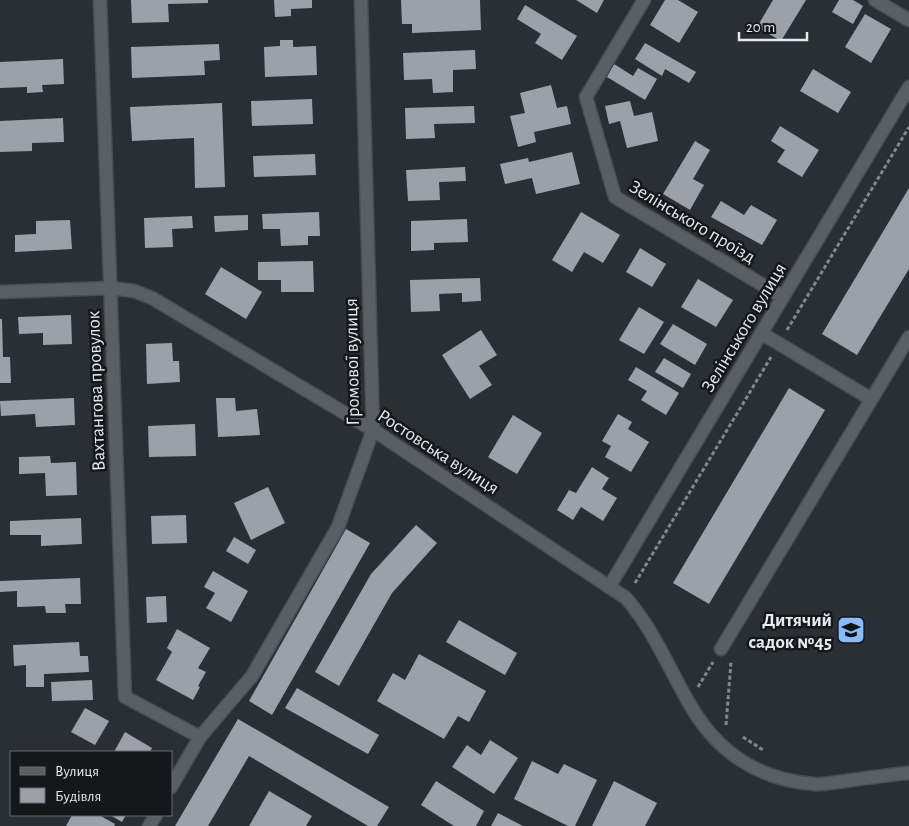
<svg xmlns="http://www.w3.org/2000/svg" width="909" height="826" font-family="'Alegreya Sans',sans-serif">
<rect width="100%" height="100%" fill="#2a2f35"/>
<!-- building -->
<g fill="#9ca1a9">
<polygon points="131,0 208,0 208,3 168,4 169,22 132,23"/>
<polygon points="274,0 312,0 312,8 291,9 291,16 275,17"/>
<polygon points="401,0 480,0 481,30 412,33 412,24 402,24"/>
<polygon points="576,0 604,0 597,13"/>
<polygon points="665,0 678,0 698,12 679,43 650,25"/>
<polygon points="773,0 806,0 781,41 757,27"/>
<polygon points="839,0 853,0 863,6 853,24 832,12"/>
<polygon points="525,5 577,36 562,60 535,43 541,34 517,19"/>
<polygon points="865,14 891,29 871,63 845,47"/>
<polygon points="280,40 293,40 293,47 316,46 317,75 265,77 264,47 280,46"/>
<polygon points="645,43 696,72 689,83 665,69 662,76 635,59"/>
<polygon points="219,44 220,60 204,61 205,75 132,78 131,47"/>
<polygon points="475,50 476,69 453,70 453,92 433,93 432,79 404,80 403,53"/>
<polygon points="63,59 64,84 42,85 43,92 27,93 27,87 0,88 0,62"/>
<polygon points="614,64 633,76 638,68 657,79 645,100 607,77"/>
<polygon points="813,69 851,92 838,113 800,91"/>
<polygon points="551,85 557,108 567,106 571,124 534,132 536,142 518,147 510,116 525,113 520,93"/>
<polygon points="312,99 313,124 252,126 251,101"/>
<polygon points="630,101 634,116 652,112 658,141 627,148 620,121 609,124 605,106"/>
<polygon points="222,103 225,187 195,188 194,138 132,141 130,107"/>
<polygon points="474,106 475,123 434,124 435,138 406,139 405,108"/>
<polygon points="63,118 64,142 32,143 32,151 0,152 0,121"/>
<polygon points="780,126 819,150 802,177 777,162 785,150 771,141"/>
<polygon points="695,141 710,150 693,179 704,185 690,210 663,194"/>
<polygon points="572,152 580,184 536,194 532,178 505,184 500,164 528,158 529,162"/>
<polygon points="315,154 316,175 254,177 253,156"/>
<polygon points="465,167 466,181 439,182 440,200 408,201 406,170"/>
<polygon points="909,188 909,269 857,355 822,334"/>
<polygon points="721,201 744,215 751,205 777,220 762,245 711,217"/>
<polygon points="319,212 320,236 308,236 308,245 281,246 280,229 263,229 262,214"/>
<polygon points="581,212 620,235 603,263 584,252 572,272 552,260"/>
<polygon points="248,215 248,230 215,232 214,216"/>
<polygon points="192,216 193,228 172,229 173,247 145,248 144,218"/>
<polygon points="467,219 468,242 434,243 434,250 411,251 411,221"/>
<polygon points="70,220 72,249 15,252 15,235 36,234 36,221"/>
<polygon points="640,248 666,264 652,287 626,272"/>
<polygon points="313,261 314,292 281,292 281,280 258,280 258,262"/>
<polygon points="221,267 262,292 246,319 205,294"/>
<polygon points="480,278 481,301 462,302 462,293 439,294 440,311 411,312 410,280"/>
<polygon points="698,279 733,300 716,327 681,307"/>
<polygon points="639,307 664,322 644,354 619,340"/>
<polygon points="71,315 72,344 43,345 43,333 19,334 18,317"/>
<polygon points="0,319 2,319 3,357 10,357 11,383 0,383"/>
<polygon points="673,324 707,344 695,365 660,344"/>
<polygon points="481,330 497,355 479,366 492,385 470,399 442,355"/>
<polygon points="172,343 173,361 179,361 180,382 147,384 146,344"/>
<polygon points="664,358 691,374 683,388 655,372"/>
<polygon points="636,367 679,393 666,415 641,400 647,391 628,380"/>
<polygon points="789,388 825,410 709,604 673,583"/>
<polygon points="74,398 75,425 36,427 35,414 1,416 0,401"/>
<polygon points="216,398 235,398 236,411 257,409 260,435 218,437"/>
<polygon points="618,414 632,422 628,429 649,442 631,472 605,457 611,446 602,441"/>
<polygon points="513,415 542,433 517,474 488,457"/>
<polygon points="195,424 196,456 149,457 148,426"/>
<polygon points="50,456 51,463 76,462 77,495 46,496 45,473 19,474 19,457"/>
<polygon points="592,467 609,478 602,489 617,498 603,521 581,507 573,520 557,510 569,490 576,493"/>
<polygon points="268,487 285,523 251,540 234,503"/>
<polygon points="186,515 187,543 152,544 151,516"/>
<polygon points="81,518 82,544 41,546 41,535 10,535 10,521"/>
<polygon points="416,525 437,543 392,593 339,686 315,672 371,574"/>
<polygon points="346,529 370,543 272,715 249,701"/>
<polygon points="234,537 256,550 248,564 226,551"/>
<polygon points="213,571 248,591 231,622 206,608 215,593 204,587"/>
<polygon points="80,578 81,604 65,604 66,613 46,613 45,606 17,607 17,591 0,592 0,581"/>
<polygon points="166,596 167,622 147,623 146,597"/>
<polygon points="459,620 517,653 505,675 446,642"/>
<polygon points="177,629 210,648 198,668 206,672 198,686 200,687 193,700 156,680 172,652 167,648"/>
<polygon points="79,642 80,656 88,656 89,672 44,674 44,687 26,687 26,665 14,666 13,645"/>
<polygon points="419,654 486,691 469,722 458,716 444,739 377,701 393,673 405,680"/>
<polygon points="92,680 93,700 52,701 51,682"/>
<polygon points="297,688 379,735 368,754 285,708"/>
<polygon points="85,708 109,721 95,745 71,732"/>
<polygon points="238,719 389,807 377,826 368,826 249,756 208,826 175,826"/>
<polygon points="125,732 152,748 150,752 114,752"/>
<polygon points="490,740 518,758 494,794 452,767 467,745 481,755"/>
<polygon points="532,761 558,774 564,764 597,780 575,826 568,826 514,799"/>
<polygon points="436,781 484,811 476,826 454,826 421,805"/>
<polygon points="614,781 657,803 645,826 592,826"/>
<polygon points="269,791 312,816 306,826 249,826"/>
<polygon points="498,813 523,826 491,826"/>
<polygon points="72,815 99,815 115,824 114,826 66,826"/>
<polygon points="110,815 126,815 122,822"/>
</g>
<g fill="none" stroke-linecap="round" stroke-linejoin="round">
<defs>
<g id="lane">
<polyline points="761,333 871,399"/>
<polyline points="721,649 909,337"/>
</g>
<g id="street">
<polyline points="100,0 125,697 200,737"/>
<polyline points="644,0 586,97 615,197 783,297"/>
<polyline points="875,0 909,20"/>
<path d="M 0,292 L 110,288 L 134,291 L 152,298 L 373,430 L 626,598 C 655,632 667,665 689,703 C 716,751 758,780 814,784 C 824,785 835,782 845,781 C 866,778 888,775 909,773"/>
<polyline points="609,587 909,87"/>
<polyline points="171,787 200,737 252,676 338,527 373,430 361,0"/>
<polyline points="149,826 156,815"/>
</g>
</defs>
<!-- lane casing -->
<use href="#lane" stroke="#4a4e53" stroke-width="15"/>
<!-- street casing -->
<use href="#street" stroke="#4a4e53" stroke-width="15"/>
<!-- path -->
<g stroke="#83878c" stroke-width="3" stroke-dasharray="4 2.5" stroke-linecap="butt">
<polyline points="787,330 909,127"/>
<polyline points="635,583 771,357"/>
<polyline points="698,687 713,662"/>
<polyline points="726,725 731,662"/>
<polyline points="743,737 763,750"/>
</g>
<!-- lane -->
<use href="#lane" stroke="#5a5f66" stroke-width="12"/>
<!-- street -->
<use href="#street" stroke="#5a5f66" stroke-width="12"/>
</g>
<!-- icons -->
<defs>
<symbol id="school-square" viewBox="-11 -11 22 22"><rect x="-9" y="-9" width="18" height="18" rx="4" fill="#88bafc" stroke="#15171a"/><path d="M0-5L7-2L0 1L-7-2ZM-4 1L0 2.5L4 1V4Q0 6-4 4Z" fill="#111"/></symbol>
</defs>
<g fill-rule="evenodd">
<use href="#school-square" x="835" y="614" width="32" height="32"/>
</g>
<g text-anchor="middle" stroke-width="5" stroke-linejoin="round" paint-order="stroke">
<!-- street labels -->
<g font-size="19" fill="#e6e9ed" stroke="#15171a">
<text transform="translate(693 221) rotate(31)" y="7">Зелінського проїзд</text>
<text transform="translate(743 327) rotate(-59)" y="7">Зелінського вулиця</text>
<text transform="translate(351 362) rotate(-91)" y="7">Громової вулиця</text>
<text transform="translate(95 391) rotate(-92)" y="7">Вахтангова провулок</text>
<text transform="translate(439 451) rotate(33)" y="7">Ростовська вулиця</text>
</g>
<!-- poi labels -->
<g font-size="19" font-weight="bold" fill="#e6e9ed" stroke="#15171a" text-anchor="end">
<text x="832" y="626">Дитячий<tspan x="832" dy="22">садок №45</tspan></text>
</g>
</g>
<!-- legend -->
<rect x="10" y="751" width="162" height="65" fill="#15171a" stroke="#696b6e"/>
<rect x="20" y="767" width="25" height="8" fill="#5a5f66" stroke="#696b6e"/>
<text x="55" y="776" font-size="15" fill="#e6e9ed">Вулиця</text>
<rect x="20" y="788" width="25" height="15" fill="#9ca1a9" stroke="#696b6e"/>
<text x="55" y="801" font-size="15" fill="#e6e9ed">Будівля</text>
<!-- scale -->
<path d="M739 32v8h68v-8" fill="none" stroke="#e6e9ed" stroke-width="2.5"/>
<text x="746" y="32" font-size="15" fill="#e6e9ed" stroke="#15171a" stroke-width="4" paint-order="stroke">20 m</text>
</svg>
